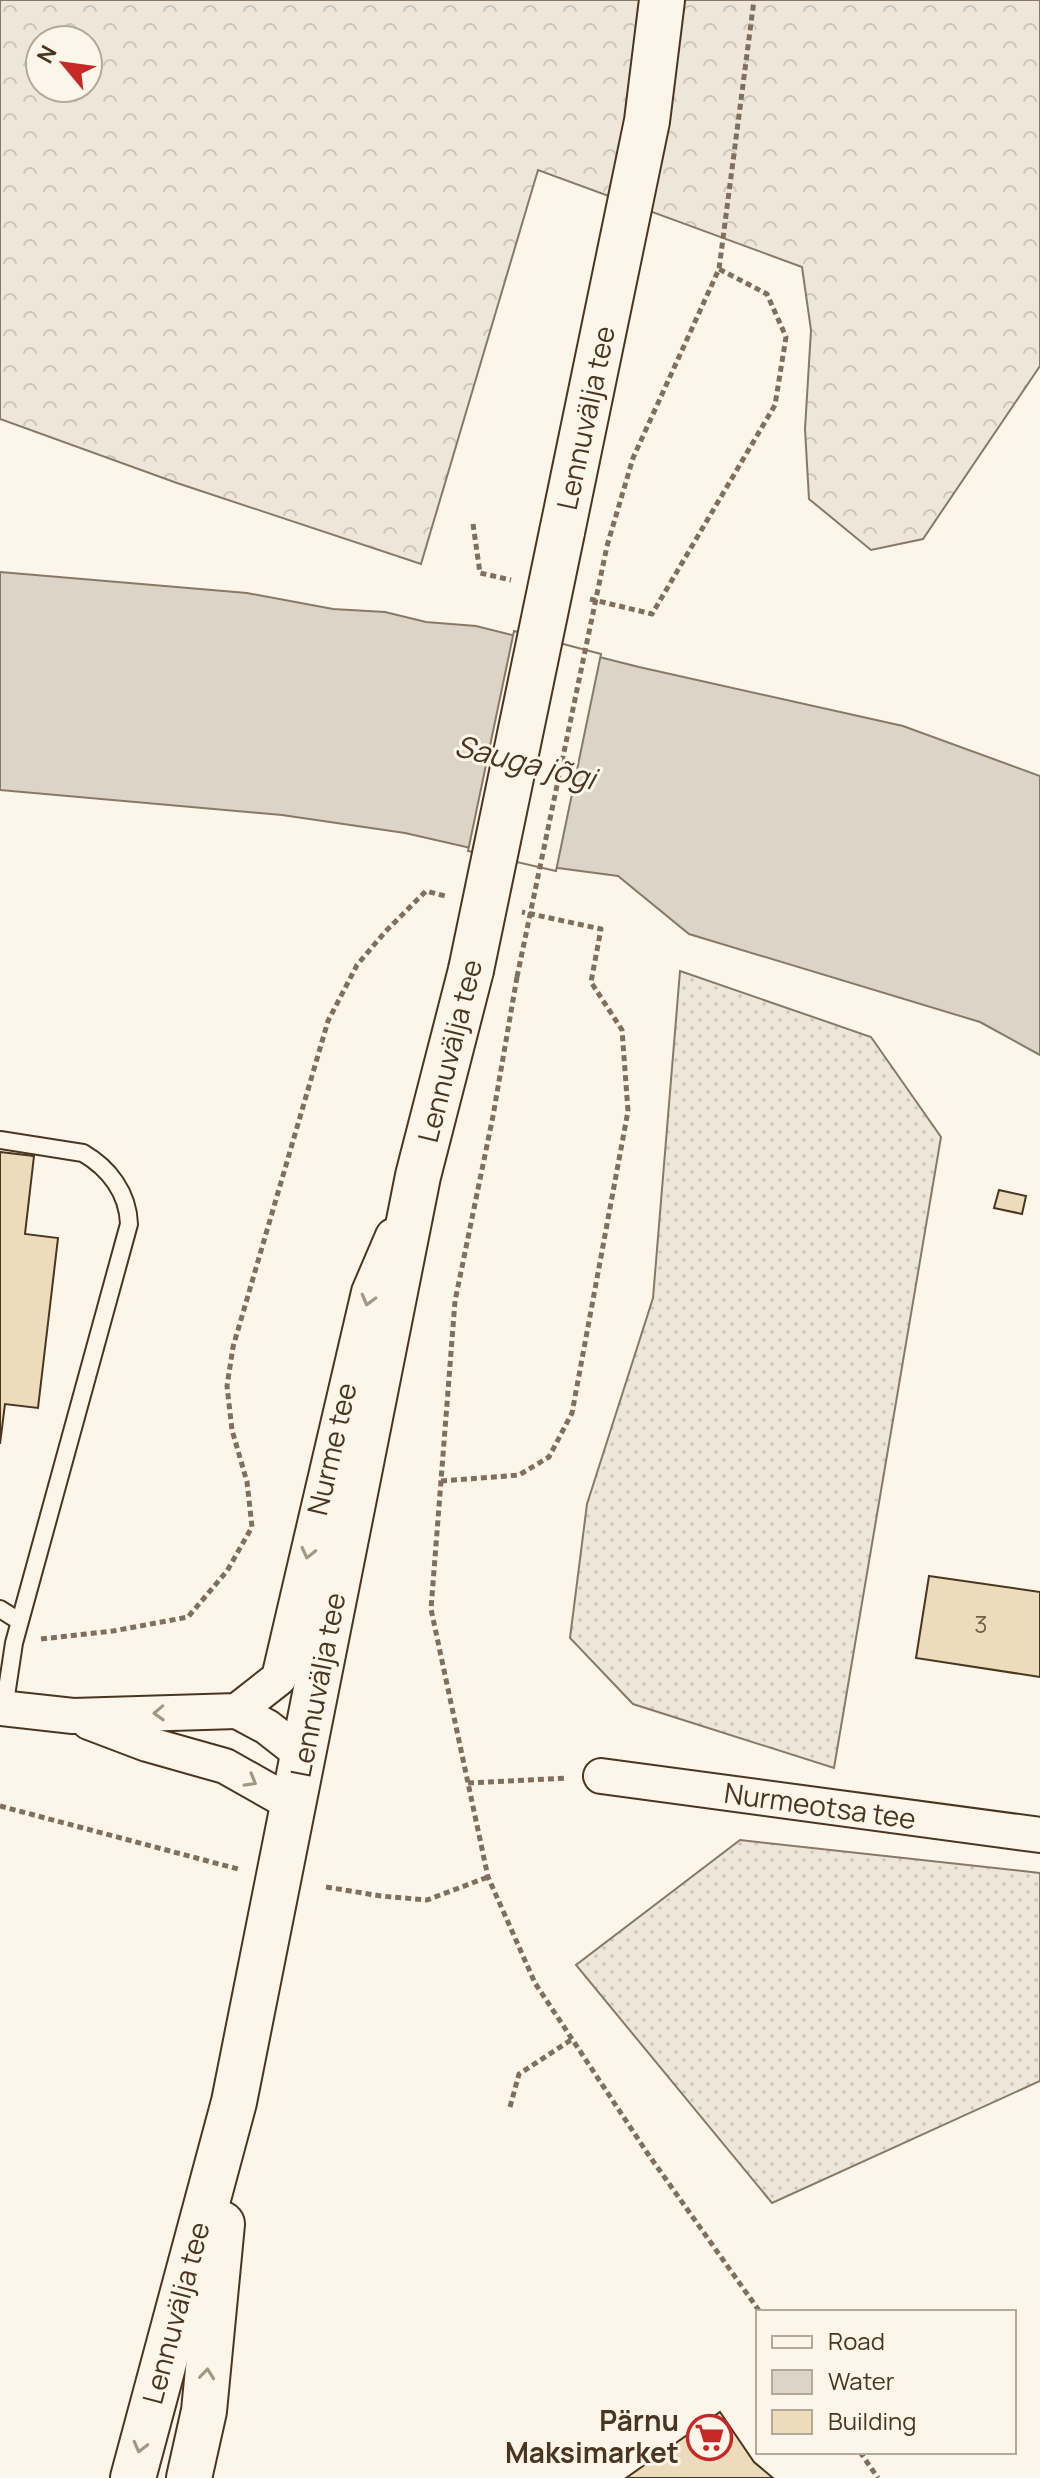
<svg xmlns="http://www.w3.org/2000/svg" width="1040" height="2478" font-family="Manrope,sans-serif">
<defs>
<pattern id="grass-dots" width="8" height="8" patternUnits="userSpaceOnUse" patternTransform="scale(2)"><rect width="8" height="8" fill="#ede6d9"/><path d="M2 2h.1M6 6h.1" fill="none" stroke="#cdc6ba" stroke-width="1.8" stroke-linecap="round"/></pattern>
<pattern id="forest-crowns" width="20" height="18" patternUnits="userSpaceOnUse" patternTransform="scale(2)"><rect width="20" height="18" fill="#ede6d9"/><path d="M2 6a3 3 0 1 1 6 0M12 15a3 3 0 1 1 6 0" fill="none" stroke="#cdc6ba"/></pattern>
</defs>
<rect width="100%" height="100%" fill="#fbf6e9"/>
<!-- grass -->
<g fill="url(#grass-dots)" stroke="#887966" stroke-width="2">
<polygon points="680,971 871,1037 941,1137 834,1768 633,1704 570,1638 587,1504 653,1298"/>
<polygon points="740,1840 1040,1873 1040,2081 772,2203 576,1965"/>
</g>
<!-- forest -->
<path fill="url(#forest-crowns)" stroke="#887966" stroke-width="2" fill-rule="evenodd" d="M 0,0 L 1040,0 L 1040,366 L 923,539 L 871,550 L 809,499 L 805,429 L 811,330 L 802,267 L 538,170 L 421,564 L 177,483 L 0,419 ZM 40,40 L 88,40 L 88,88 L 40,88 Z"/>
<!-- water -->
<polygon fill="#dcd4c6" stroke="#887966" stroke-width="2" points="0,572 247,593 333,609 385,612 426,622 476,626 639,667 903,726 1040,776 1040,1055 980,1022 689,934 618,876 558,868 405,833 282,815 0,790"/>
<!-- pier -->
<polygon fill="#fbf6e9" stroke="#887966" stroke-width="2" points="514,631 601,654 556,871 468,851"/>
<!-- building -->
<g fill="#ecdcbc" stroke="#4a3520" stroke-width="2">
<polygon points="0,1152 34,1156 25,1234 58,1238 38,1408 5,1404 0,1444"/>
<polygon points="999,1190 1026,1196 1022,1214 994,1208"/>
<polygon points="929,1576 1040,1592 1040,1677 916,1658"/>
<polygon points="720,2412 754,2462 773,2478 626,2478"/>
</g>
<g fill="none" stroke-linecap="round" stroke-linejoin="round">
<defs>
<g id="service">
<path d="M 0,1140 L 83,1153 C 109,1168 128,1193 129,1224 L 14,1643 L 4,1709"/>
<polyline points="0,1609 19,1621"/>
</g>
<g id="minor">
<polyline points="0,1708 73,1716 237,1711 279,1678 369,1292 393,1236"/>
<polyline points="237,1711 267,1727 304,1756"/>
<polyline points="89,1722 147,1744 225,1766 294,1805"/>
<polyline points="601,1776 1040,1835"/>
</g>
<g id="secondary">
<polyline points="562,532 647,121 662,0"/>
<polyline points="133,2478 234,2102 418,1176 471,970"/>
<polyline points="189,2478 204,2411 222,2224"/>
</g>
</defs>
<!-- service casing -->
<use href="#service" stroke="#4a3520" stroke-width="20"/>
<!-- minor casing -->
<use href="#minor" stroke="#4a3520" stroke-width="38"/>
<!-- secondary casing -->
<use href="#secondary" stroke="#4a3520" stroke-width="48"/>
<!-- path -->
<g stroke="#7f6f5c" stroke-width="5" stroke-dasharray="6 4" stroke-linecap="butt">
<polyline points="473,524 480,573 511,580"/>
<polyline points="607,546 633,458 719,269 754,0"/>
<polyline points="590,599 652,614 775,405 786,337 767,294 719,269"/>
<polyline points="517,977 493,1116 455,1301 431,1609 488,1877 535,1983 648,2154 760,2312"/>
<polyline points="441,1481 519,1475 549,1457 572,1413 628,1111 622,1030 591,982 601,929 522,912"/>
<polyline points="41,1639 113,1631 188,1617 227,1571 252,1527 247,1482 232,1430 227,1386 233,1347 328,1021 357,965 385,932 426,891 445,896"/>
<polyline points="468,1783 567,1778"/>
<polyline points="0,1806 238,1869"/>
<polyline points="326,1887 381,1896 427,1900 488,1877"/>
<polyline points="510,2107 519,2074 571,2040"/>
<polyline points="860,2452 878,2478"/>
</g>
<!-- service -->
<use href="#service" stroke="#fbf6e9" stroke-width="16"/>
<!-- minor -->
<use href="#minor" stroke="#fbf6e9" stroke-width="34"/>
<!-- secondary -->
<use href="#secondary" stroke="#fbf6e9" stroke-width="44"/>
<defs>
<polyline id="secondary-bridge" points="471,970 562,532"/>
</defs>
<!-- secondary-bridge casing -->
<use href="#secondary-bridge" stroke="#4a3520" stroke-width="48" stroke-linecap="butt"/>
<!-- path-bridge -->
<polyline stroke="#7f6f5c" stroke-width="5" stroke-dasharray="6 4" stroke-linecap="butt" points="517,977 607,546"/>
<!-- secondary-bridge -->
<use href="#secondary-bridge" stroke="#fbf6e9" stroke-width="44"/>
</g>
<!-- one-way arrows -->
<defs><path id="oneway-chevron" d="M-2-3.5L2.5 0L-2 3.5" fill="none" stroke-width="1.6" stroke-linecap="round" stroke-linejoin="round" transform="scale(2)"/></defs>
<g stroke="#a29684">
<use href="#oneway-chevron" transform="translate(368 1300) rotate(105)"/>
<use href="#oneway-chevron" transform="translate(308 1553) rotate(103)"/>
<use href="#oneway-chevron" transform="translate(159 1713) rotate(178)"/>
<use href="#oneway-chevron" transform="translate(251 1781) rotate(30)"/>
<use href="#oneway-chevron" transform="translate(207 2374) rotate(-84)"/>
<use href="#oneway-chevron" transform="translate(140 2447) rotate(104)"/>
</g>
<!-- icons -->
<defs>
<symbol id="supermarket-ring" viewBox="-11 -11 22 22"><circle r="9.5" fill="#fbf6e9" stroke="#c62828" stroke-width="1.5"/><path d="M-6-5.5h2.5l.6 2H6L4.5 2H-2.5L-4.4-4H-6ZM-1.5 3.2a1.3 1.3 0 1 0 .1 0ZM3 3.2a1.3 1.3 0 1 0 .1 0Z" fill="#c62828"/></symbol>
</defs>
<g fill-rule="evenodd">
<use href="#supermarket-ring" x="684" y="2412" width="51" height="51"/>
</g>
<g text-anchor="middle" stroke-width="6" stroke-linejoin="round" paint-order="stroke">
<!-- number labels -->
<g font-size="24" fill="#725f47">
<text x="981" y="1633">3</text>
</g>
<!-- street labels -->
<g font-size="28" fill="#4a3520" stroke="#fbf6e9">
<text transform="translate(586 418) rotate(-78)" y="10">Lennuvälja tee</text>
<text transform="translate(450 1051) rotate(-76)" y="10">Lennuvälja tee</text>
<text transform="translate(332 1449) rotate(-77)" y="10">Nurme tee</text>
<text transform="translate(318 1685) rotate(-79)" y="10">Lennuvälja tee</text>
<text transform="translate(820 1806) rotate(8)" y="10">Nurmeotsa tee</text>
<text transform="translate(176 2313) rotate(-75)" y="10">Lennuvälja tee</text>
</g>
<!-- poi labels -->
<g font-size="28" font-weight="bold" fill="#4a3520" stroke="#fbf6e9" text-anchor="end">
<text x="679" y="2431">Pärnu<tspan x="679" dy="32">Maksimarket</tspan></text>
</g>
<!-- water labels -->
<g font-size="30" font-style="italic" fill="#4a3520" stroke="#fbf6e9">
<text transform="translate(525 763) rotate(14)" y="10">Sauga jõgi</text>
</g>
</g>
<!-- legend -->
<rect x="756" y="2310" width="260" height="144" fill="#fbf6e9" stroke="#b4a999" stroke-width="2"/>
<rect x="772" y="2336" width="40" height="12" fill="#fbf6e9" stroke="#b4a999" stroke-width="2"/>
<text x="828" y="2350" font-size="24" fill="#4a3520">Road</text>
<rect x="772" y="2370" width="40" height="24" fill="#dcd4c6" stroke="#b4a999" stroke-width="2"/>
<text x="828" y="2390" font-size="24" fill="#4a3520">Water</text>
<rect x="772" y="2410" width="40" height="24" fill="#ecdcbc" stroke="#b4a999" stroke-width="2"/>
<text x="828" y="2430" font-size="24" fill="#4a3520">Building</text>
<!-- north arrow -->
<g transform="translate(64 64) rotate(299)"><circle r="38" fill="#fbf6e9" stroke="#b4a999" stroke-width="2"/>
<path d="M0-6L14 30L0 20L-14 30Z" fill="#c62828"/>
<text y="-12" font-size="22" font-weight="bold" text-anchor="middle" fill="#4a3520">N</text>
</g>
</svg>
